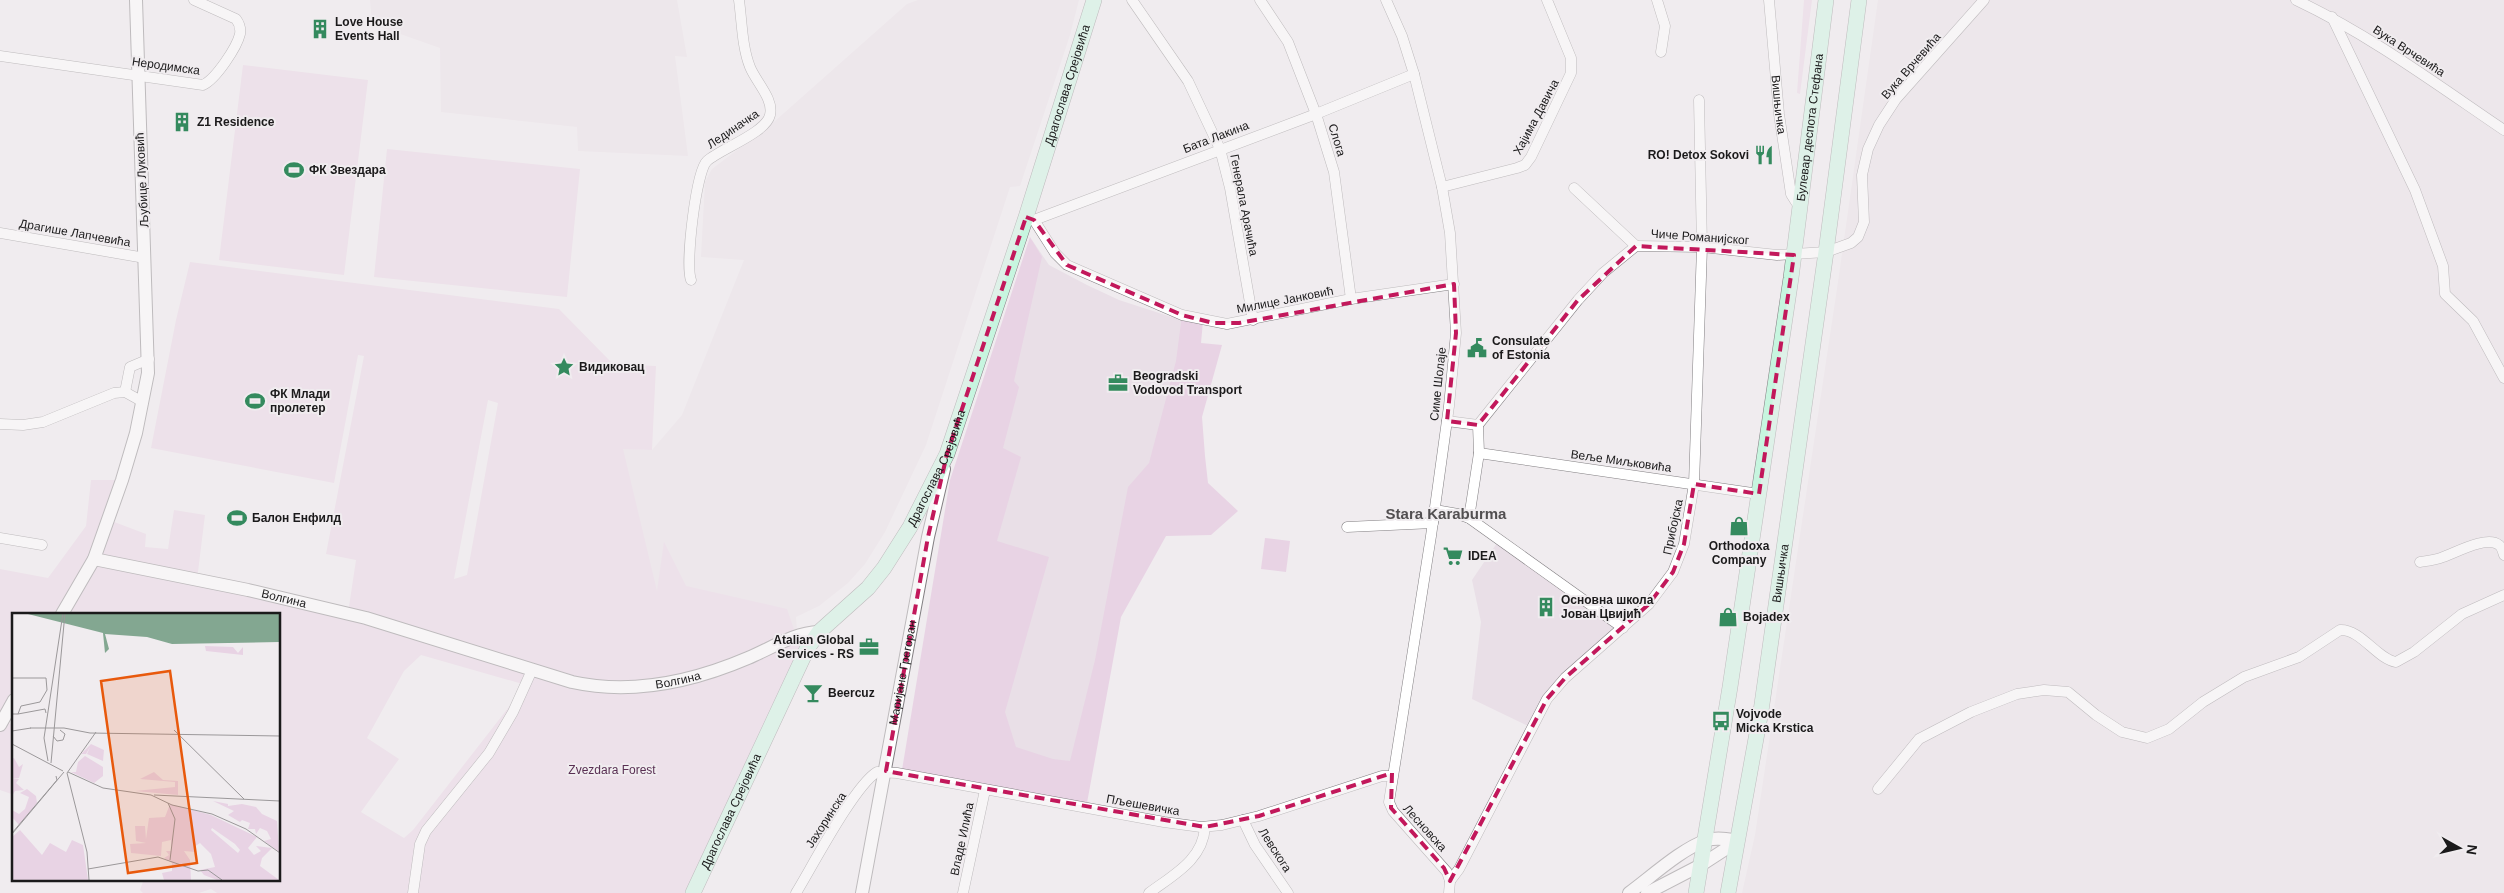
<svg xmlns="http://www.w3.org/2000/svg" width="2504" height="893" font-family="Helvetica,sans-serif">
<rect width="100%" height="100%" fill="#f0ecef"/>
<!-- built -->
<g fill="#e9dfe7">
<polygon points="370,0 677,0 687,57 675,56 688,156 578,151 577,127 441,112 440,48 372,24"/>
<polygon points="918,0 1079,0 1070,35 1020,186 1010,187 926,445 885,532 865,564 848,583 819,606 796,617 797,631 570,592 597,447 652,450 682,415 744,260 701,257 705,182 712,169 775,121 907,4"/>
<polygon points="1878,0 2504,0 2504,893 1742,893 1755,835 1838,282"/>
<polygon points="1032,240 1049,265 1087,285 1119,300 1199,326 1140,489 1078,773 916,725"/>
<polygon points="1497,543 1616,627 1552,686 1537,707 1528,726 1472,699 1481,622 1472,580"/>
</g>
<!-- green -->
<g fill="#e8d3e4" fill-rule="evenodd">
<polygon points="1804,0 1812,0 1800,94 1797,93"/>
<polygon points="243,65 368,80 344,275 219,260"/>
<polygon points="387,149 580,169 567,297 374,277"/>
<polygon points="1030,237 1042,257 1014,381 1019,387 1003,448 1021,457 997,541 1049,557 1005,712 1016,747 1053,759 1070,761 1095,660 1128,487 1149,463 1176,361 1182,315 1203,321 1201,343 1222,345 1202,417 1205,456 1208,483 1238,511 1211,535 1166,536 1121,617 1087,803 902,770 950,480"/>
<path d="M 190,262 L 559,309 L 613,364 L 656,366 L 652,450 L 623,449 L 657,591 L 664,542 L 686,586 L 787,609 L 802,653 L 689,893 L 217,893 L 211,889 L 199,893 L 143,893 L 140,890 L 144,879 L 279,879 L 279,614 L 14,614 L 14,697 L 0,718 L 14,726 L 14,795 L 0,790 L 0,569 L 48,578 L 86,526 L 91,480 L 122,480 L 109,520 L 146,534 L 145,547 L 168,549 L 174,510 L 205,515 L 197,580 L 348,613 L 356,560 L 326,554 L 364,356 L 358,355 L 334,483 L 151,448 L 176,320 ZM 488,400 L 498,403 L 467,575 L 454,579 ZM 421,655 L 526,685 L 413,830 L 404,838 L 361,812 L 399,759 L 367,738 L 404,671 Z"/>
<polygon points="1265,538 1290,541 1286,572 1261,569"/>
</g>
<g fill="none" stroke-linecap="round" stroke-linejoin="round">
<defs>
<g id="minor">
<polyline points="1132,0 1188,81 1220,149 1230,188 1253,320"/>
<polyline points="1260,0 1288,42 1316,114 1334,172 1351,299"/>
<polyline points="1386,0 1402,36 1414,74 1442,187 1450,233 1456,333 1449,406 1431,536 1389,802 1393,811 1447,872 1450,881 1449,893"/>
<polyline points="1657,0 1665,26 1661,52"/>
<path id="s1" d="M 1769,0 L 1779,114 L 1791,194 L 1796,202 L 1801,203"/>
<path d="M 2296,0 C 2370,35 2436,84 2504,130"/>
<polyline points="2332,17 2415,190 2443,266 2445,294 2473,321 2504,378"/>
<path d="M 0,56 L 203,85 C 216,79 237,47 240,34 C 241,28 239,23 236,19 L 194,0"/>
<polyline points="1442,187 1517,168 1525,165 1531,157 1571,73 1571,58 1547,0"/>
<polyline points="1574,188 1636,246"/>
<polyline points="1030,219 1034,220 1316,114 1414,74"/>
<polyline points="1034,220 1055,253 1067,265 1182,315 1227,324 1351,299 1454,284"/>
<polyline points="0,233 145,258"/>
<path d="M 691,280 C 685,265 696,171 707,161 C 720,149 766,133 770,115 C 774,99 756,82 750,67 C 742,47 742,22 739,0"/>
<polyline points="125,392 130,367 149,359"/>
<polyline points="1447,421 1478,425 1578,300 1603,273 1636,246 1702,247 1777,255 1826,252 1851,243 1858,237 1864,222 1862,175 1868,149 1879,125 1896,99 1984,0"/>
<polyline points="0,424 23,425 43,422 114,393 125,392 143,402"/>
<polyline points="1479,453 1759,494"/>
<polyline points="1435,510 1458,514 1469,518 1623,628"/>
<polyline points="1469,518 1479,453 1478,425"/>
<polyline points="1347,527 1433,523"/>
<polyline points="0,538 42,545"/>
<path d="M 2420,562 C 2427,561 2436,560 2443,557 C 2455,553 2487,535 2499,545 C 2502,547 2503,552 2504,555"/>
<path d="M 1878,789 L 1919,739 L 1971,712 L 2017,694 L 2044,690 L 2068,692 L 2096,715 L 2122,732 L 2147,738 L 2169,729 L 2203,702 L 2244,677 L 2299,657 L 2340,630 C 2361,629 2377,659 2396,662 L 2414,652 L 2462,614 L 2504,595"/>
<polyline points="1243,820 1255,845 1288,893"/>
<polyline points="1450,881 1459,869 1547,699 1565,678 1649,604 1673,572 1684,544 1694,484 1702,247 1699,100"/>
<polyline points="413,893 420,844 426,831 489,753 513,712 532,670"/>
<path d="M 796,893 C 812,867 854,786 877,772 L 897,773 L 1164,822 L 1201,827 L 1222,825 L 1259,816 L 1382,776 L 1392,776"/>
<polyline points="963,893 985,790"/>
<path d="M 1149,893 C 1173,875 1203,860 1205,827"/>
</g>
<g id="tertiary">
<path id="s2" d="M 94,559 L 248,590 L 366,618 L 572,682 C 631,695 692,682 748,658 C 772,648 793,633 819,632"/>
<polyline points="62,614 94,559 122,480 136,433 148,373 136,0"/>
<polyline points="0,725 14,700"/>
<path id="s3" d="M 862,893 L 928,537 L 944,469"/>
<path d="M 1629,893 C 1651,877 1681,849 1707,840 C 1717,837 1728,839 1738,841"/>
<polyline points="1647,893 1701,865 1738,841"/>
</g>
<g id="secondary">
<path id="s4" d="M 693,893 L 807,649 L 819,632 L 868,588 L 884,568 L 910,527 L 947,454 L 1026,217 L 1094,0"/>
<path id="s5" d="M 1696,893 L 1730,687 L 1791,278 L 1826,0"/>
<path id="s6" d="M 1728,893 L 1761,711 L 1826,252 L 1859,0"/>
</g>
</defs>
<!-- minor casing -->
<use href="#minor" stroke="#827f82" stroke-width="11"/>
<!-- tertiary casing -->
<use href="#tertiary" stroke="#827f82" stroke-width="14"/>
<!-- secondary casing -->
<use href="#secondary" stroke="#827f82" stroke-width="16"/>
<!-- minor -->
<use href="#minor" stroke="#fff" stroke-width="10"/>
<!-- tertiary -->
<use href="#tertiary" stroke="#fff" stroke-width="12"/>
<!-- secondary -->
<use href="#secondary" stroke="#c7f5df" stroke-width="15"/>
</g>
<!-- marked area -->
<path d="M0 0H2504V893H0ZM 1026,217 L 1034,220 L 1067,265 L 1182,315 L 1213,323 L 1239,323 L 1454,284 L 1456,333 L 1447,421 L 1478,425 L 1578,300 L 1636,246 L 1794,255 L 1759,494 L 1694,484 L 1684,544 L 1673,572 L 1649,604 L 1565,678 L 1547,699 L 1450,881 L 1444,868 L 1391,808 L 1392,773 L 1259,816 L 1205,827 L 886,771 L 928,537 L 947,454 Z" fill="#f0ecef" fill-opacity=".55" fill-rule="evenodd"/>
<path fill="none" stroke="#c2185b" stroke-width="4" stroke-dasharray="10 6" stroke-linejoin="round" d="M 1026,217 L 1034,220 L 1067,265 L 1182,315 L 1213,323 L 1239,323 L 1454,284 L 1456,333 L 1447,421 L 1478,425 L 1578,300 L 1636,246 L 1794,255 L 1759,494 L 1694,484 L 1684,544 L 1673,572 L 1649,604 L 1565,678 L 1547,699 L 1450,881 L 1444,868 L 1391,808 L 1392,773 L 1259,816 L 1205,827 L 886,771 L 928,537 L 947,454 Z"/>
<!-- icons -->
<defs>
<symbol id="building-bare" viewBox="-9 -9 18 18"><path d="M-4-6H4V6H1V3H-1V6H-4ZM-2.5-4.3h1.7v1.8h-1.7ZM.8-4.3h1.7v1.8H.8ZM-2.5-1h1.7V.8h-1.7ZM.8-1h1.7V.8H.8Z" fill="#348a5e" stroke="#f0ecef" stroke-width="2.5" paint-order="stroke"/></symbol>
<symbol id="restaurant-bare" viewBox="-9 -9 18 18"><path d="M-5-6h1v4h1v-4h1v4h1v-4h1v5L-1.5 .5V6h-2V.5L-5-1ZM5-6V6H3V1.5H1.5Q1.5-4 5-6Z" fill="#348a5e" stroke="#f0ecef" stroke-width="2.5" paint-order="stroke"/></symbol>
<symbol id="stadium-bare" viewBox="-9 -9 18 18"><path d="M0-5a6.5 5 0 1 0 0 10a6.5 5 0 1 0 0-10ZM-3.5-1.8h7v3.6h-7Z" fill="#348a5e" stroke="#f0ecef" stroke-width="2.5" paint-order="stroke"/></symbol>
<symbol id="civic-bare" viewBox="-9 -9 18 18"><path d="M-.6-6.5H3V-4.5H.6V-3L4-1V1h2V6H-6V1h2V-1L-.6-3ZM-1.2 2.5V6h2.4V2.5Z" fill="#348a5e" stroke="#f0ecef" stroke-width="2.5" paint-order="stroke"/></symbol>
<symbol id="sight-bare" viewBox="-9 -9 18 18"><path d="M0-6L1.8-2.2L6-1.7L2.9 1.2L3.7 5.4L0 3.3L-3.7 5.4L-2.9 1.2L-6-1.7L-1.8-2.2Z" fill="#348a5e" stroke="#f0ecef" stroke-width="2.5" paint-order="stroke"/></symbol>
<symbol id="office-bare" viewBox="-9 -9 18 18"><path d="M-6-3h4V-5.5h4V-3h4V5H-6ZM-1-4.5V-3h2v-1.5ZM-6 0V1H6V0Z" fill="#348a5e" stroke="#f0ecef" stroke-width="2.5" paint-order="stroke"/></symbol>
<symbol id="shop-bare" viewBox="-9 -9 18 18"><path d="M-5-2.5h2.3a2.7 3.5 0 0 1 5.4 0H5L5.5 6h-11ZM-1.5-2.5h3a1.5 2.3 0 0 0-3 0Z" fill="#348a5e" stroke="#f0ecef" stroke-width="2.5" paint-order="stroke"/></symbol>
<symbol id="supermarket-bare" viewBox="-9 -9 18 18"><path d="M-6-5.5h2.5l.6 2H6L4.5 2H-2.5L-4.4-4H-6ZM-1.5 3.2a1.3 1.3 0 1 0 .1 0ZM3 3.2a1.3 1.3 0 1 0 .1 0Z" fill="#348a5e" stroke="#f0ecef" stroke-width="2.5" paint-order="stroke"/></symbol>
<symbol id="bar-bare" viewBox="-9 -9 18 18"><path d="M-6-5H6L.8 .8V4.5H3.5V6h-7V4.5H-.8V.8Z" fill="#348a5e" stroke="#f0ecef" stroke-width="2.5" paint-order="stroke"/></symbol>
<symbol id="bus-bare" viewBox="-9 -9 18 18"><path d="M-5-6H5V4H4V6H2V4H-2V6H-4V4H-5ZM-3.5-4V0h7V-4ZM-3.5 1.2v1.5H-2V1.2ZM2 1.2v1.5H3.5V1.2Z" fill="#348a5e" stroke="#f0ecef" stroke-width="2.5" paint-order="stroke"/></symbol>
</defs>
<g fill-rule="evenodd">
<use href="#building-bare" x="306" y="15" width="28" height="28"/>
<use href="#building-bare" x="168" y="108" width="28" height="28"/>
<use href="#restaurant-bare" x="1750" y="141" width="28" height="28"/>
<use href="#stadium-bare" x="280" y="156" width="28" height="28"/>
<use href="#civic-bare" x="1463" y="334" width="28" height="28"/>
<use href="#sight-bare" x="550" y="353" width="28" height="28"/>
<use href="#office-bare" x="1104" y="369" width="28" height="28"/>
<use href="#stadium-bare" x="241" y="387" width="28" height="28"/>
<use href="#stadium-bare" x="223" y="504" width="28" height="28"/>
<use href="#shop-bare" x="1725" y="512" width="28" height="28"/>
<use href="#supermarket-bare" x="1439" y="542" width="28" height="28"/>
<use href="#building-bare" x="1532" y="593" width="28" height="28"/>
<use href="#shop-bare" x="1714" y="603" width="28" height="28"/>
<use href="#office-bare" x="855" y="633" width="28" height="28"/>
<use href="#bar-bare" x="799" y="679" width="28" height="28"/>
<use href="#bus-bare" x="1707" y="707" width="28" height="28"/>
</g>
<g text-anchor="middle" stroke-width="4" stroke-linejoin="round" paint-order="stroke">
<!-- poi labels -->
<g font-size="12" font-weight="bold" fill="#1b1a1b" stroke="#f0ecef" text-anchor="start">
<text x="335" y="26">Love House<tspan x="335" dy="14">Events Hall</tspan></text>
<text x="197" y="126">Z1 Residence</text>
<text x="1749" y="159" text-anchor="end">RO! Detox Sokovi</text>
<text x="309" y="174">ФК Звездара</text>
<text x="1492" y="345">Consulate<tspan x="1492" dy="14">of Estonia</tspan></text>
<text x="579" y="371">Видиковац</text>
<text x="1133" y="380">Beogradski<tspan x="1133" dy="14">Vodovod Transport</tspan></text>
<text x="270" y="398">ФК Млади<tspan x="270" dy="14">пролетер</tspan></text>
<text x="252" y="522">Балон Енфилд</text>
<text x="1739" y="550" text-anchor="middle">Orthodoxa<tspan x="1739" dy="14">Company</tspan></text>
<text x="1468" y="560">IDEA</text>
<text x="1561" y="604">Основна школа<tspan x="1561" dy="14">Јован Цвијић</tspan></text>
<text x="1743" y="621">Bojadex</text>
<text x="854" y="644" text-anchor="end">Atalian Global<tspan x="854" dy="14">Services - RS</tspan></text>
<text x="828" y="697">Beercuz</text>
<text x="1736" y="718">Vojvode<tspan x="1736" dy="14">Micka Krstica</tspan></text>
</g>
<!-- street labels -->
<g font-size="12" fill="#1b1a1b" stroke="#f0ecef">
<text transform="translate(2409 51) rotate(33)" y="4">Вука Врчевића</text>
<text transform="translate(166 66) rotate(8)" y="4">Неродимска</text>
<text transform="translate(1911 66) rotate(-49)" y="4">Вука Врчевића</text>
<text dy="4" stroke="none"><textPath href="#s4" startOffset="900">Драгослава Срејовића</textPath></text>
<text dy="4" stroke="none"><textPath href="#s1" startOffset="105">Вишњичка</textPath></text>
<text transform="translate(1536 117) rotate(-62)" y="4">Хајима Давича</text>
<text dy="4" stroke="none"><textPath href="#s5" startOffset="774">Булевар деспота Стефана</textPath></text>
<text transform="translate(733 129) rotate(-34)" y="4">Лединачка</text>
<text transform="translate(1216 137) rotate(-21)" y="4">Бата Лакина</text>
<text transform="translate(1337 140) rotate(73)" y="4">Слога</text>
<text transform="translate(142 180) rotate(-93)" y="4">Љубице Луковић</text>
<text transform="translate(1244 205) rotate(79)" y="4">Генерала Арачића</text>
<text transform="translate(75 233) rotate(10)" y="4">Драгише Лапчевића</text>
<text transform="translate(1700 237) rotate(4)" y="4">Чиче Романијског</text>
<text transform="translate(1285 300) rotate(-11)" y="4">Милице Јанковић</text>
<text transform="translate(1438 384) rotate(-84)" y="4">Симе Шолаје</text>
<text transform="translate(1621 461) rotate(8)" y="4">Веље Миљковића</text>
<text dy="4" stroke="none"><textPath href="#s4" startOffset="495">Драгослава Срејовића</textPath></text>
<text transform="translate(1673 527) rotate(-78)" y="4">Прибојска</text>
<text dy="4" stroke="none"><textPath href="#s6" startOffset="324">Вишњичка</textPath></text>
<text dy="4" stroke="none"><textPath href="#s2" startOffset="194">Волгина</textPath></text>
<text dy="4" stroke="none"><textPath href="#s3" startOffset="224">Маријане Грегоран</textPath></text>
<text dy="4" stroke="none"><textPath href="#s2" startOffset="601">Волгина</textPath></text>
<text transform="translate(1143 805) rotate(10)" y="4">Пљешевичка</text>
<text dy="4" stroke="none"><textPath href="#s4" startOffset="90">Драгослава Срејовића</textPath></text>
<text transform="translate(826 820) rotate(-57)" y="4">Јахоринска</text>
<text transform="translate(1425 828) rotate(48)" y="4">Лесновска</text>
<text transform="translate(962 839) rotate(-78)" y="4">Владе Илића</text>
<text transform="translate(1275 850) rotate(57)" y="4">Левскога</text>
</g>
<!-- park labels -->
<g font-size="12" fill="#592f53" stroke="#f0ecef">
<text x="612" y="774">Zvezdara Forest</text>
</g>
<!-- quarter labels -->
<g font-size="15" font-weight="bold" fill="#524f51" stroke="#f0ecef">
<text x="1446" y="519">Stara Karaburma</text>
</g>
</g>
<!-- overview -->
<g transform="translate(12 613)">
<rect width="268" height="268" fill="#f0ecef"/>
<path d="M 193,33 L 221,34 L 226,40 L 231,34 L 231,42 L 194,38 ZM 79,131 L 92,137 L 91,148 L 75,141 L 78,134 L 74,141 L 69,141 ZM 73,143 L 91,154 L 91,163 L 82,170 L 59,159 L 64,159 L 66,149 ZM 2,145 L 7,154 L 11,151 L 7,165 L 0,166 L 7,166 L 4,170 L 12,177 L 3,178 L 0,183 L 0,146 ZM 142,159 L 151,167 L 166,168 L 166,182 L 123,178 L 163,174 L 163,169 L 128,166 ZM 15,176 L 24,183 L 25,190 L 7,212 L 0,204 L 0,197 L 7,201 L 13,196 L 17,184 L 8,180 ZM 201,188 L 216,191 L 216,193 L 230,191 L 244,194 L 250,201 L 265,208 L 267,239 L 252,228 L 259,226 L 255,218 L 248,215 L 244,221 L 243,216 L 236,216 L 238,210 L 230,207 L 228,209 L 216,202 L 222,198 ZM 158,191 L 199,202 L 245,224 L 236,235 L 242,242 L 249,238 L 244,233 L 260,235 L 250,245 L 248,253 L 267,267 L 205,267 L 192,262 L 188,257 L 203,254 L 199,241 L 188,230 L 182,234 L 183,239 L 172,238 L 178,247 L 179,267 L 152,267 L 150,260 L 160,258 L 160,250 L 152,245 L 157,242 L 154,238 L 159,238 L 159,227 L 150,229 L 149,243 L 119,240 L 118,231 L 134,230 L 124,228 L 123,213 L 133,213 L 134,226 L 137,205 L 153,204 ZM 200,215 L 223,231 L 228,237 L 226,240 L 199,217 ZM 8,217 L 30,242 L 38,230 L 54,239 L 60,227 L 71,232 L 76,267 L 0,267 L 0,224 Z" fill="#e8d3e4" fill-rule="evenodd"/>
<path d="M 12,0 L 267,0 L 267,29 L 160,31 L 135,24 L 93,21 L 97,36 L 93,40 L 91,20 Z" fill="#83a791"/>
<path fill="none" stroke="#9b989a" stroke-width="1" d="M 0,65 L 34,65 L 35,77 L 28,89 L 9,93 L 6,101 L 0,101M 6,101 L 33,96 L 34,100M 18,115 L 52,115 L 78,120 L 268,123M 162,117 L 232,186M 0,118 L 19,115M 41,123 L 45,128 L 51,127 L 53,121 L 48,117M 0,131 L 51,158M 36,148 L 32,125 L 51,0M 39,150 L 53,0M 56,159 L 91,175 L 139,182 L 160,192 L 200,201 L 234,216 L 268,240M 55,160 L 75,239 L 77,267M 55,160 L 84,119M 142,182 L 268,188M 156,190 L 163,206 L 158,247M 0,220 L 45,167 L 44,163M 0,221 L 52,159M 76,256 L 146,244 L 186,258 L 196,257 L 210,267"/>
<path fill="#e8590c" fill-opacity="0.15" stroke="#e8590c" stroke-width="2.5" d="M 158,58 L 185,250 L 116,260 L 89,68 Z"/>
<rect width="268" height="268" fill="none" stroke="#1b1a1b" stroke-width="2.5"/>
</g>
<!-- north arrow -->
<g transform="translate(2459 848) rotate(98)" stroke="#f0ecef" stroke-width="4" paint-order="stroke">
<path d="M0-4L9 19L0 12L-9 19Z" fill="#1b1a1b"/>
<text y="-8" font-size="14" font-weight="bold" text-anchor="middle" fill="#1b1a1b">N</text>
</g>
</svg>
